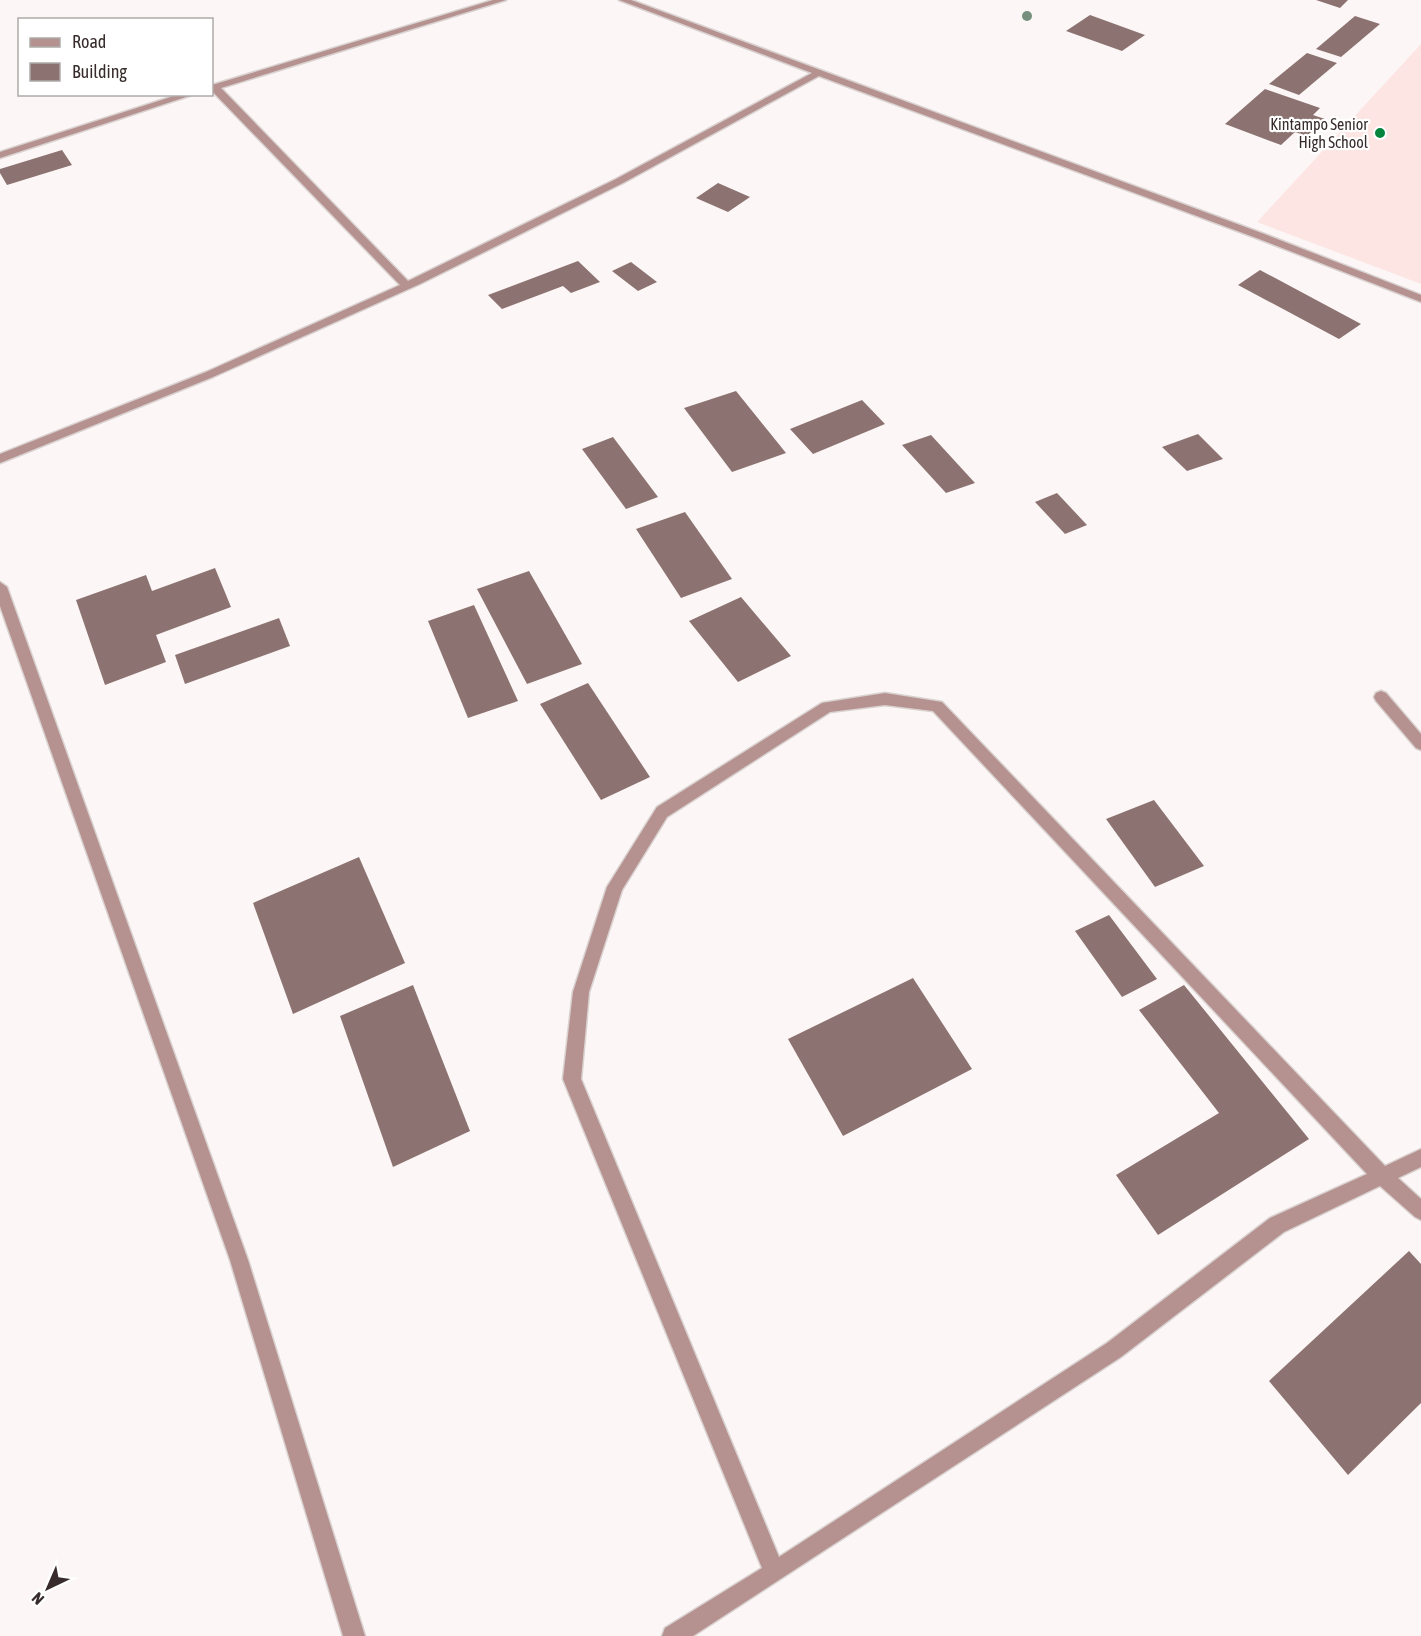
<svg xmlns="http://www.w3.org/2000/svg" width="1421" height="1636" font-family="'Asap Condensed',sans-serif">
<rect width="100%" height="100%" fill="#fcf7f6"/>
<!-- built -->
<polygon fill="#fce5e3" points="1421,44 1421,284 1257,222"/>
<!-- building -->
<g fill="#8c7371">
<polygon points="1316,0 1348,0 1340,8"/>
<polygon points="1090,15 1145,35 1122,51 1066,31"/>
<polygon points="1355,16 1380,24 1341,57 1316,49"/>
<polygon points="1307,53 1337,63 1299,95 1269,84"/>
<polygon points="1265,89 1320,108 1313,115 1325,119 1307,136 1295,132 1281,145 1225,124"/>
<polygon points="62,150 72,165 7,185 0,173 0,169"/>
<polygon points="718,183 750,197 728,212 696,198"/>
<polygon points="578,261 600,282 571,293 563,286 502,309 488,295"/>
<polygon points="631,262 657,282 638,291 612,271"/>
<polygon points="1260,270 1361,324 1339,339 1238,285"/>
<polygon points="736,391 786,453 732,472 684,408"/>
<polygon points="862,400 885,424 813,454 790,429"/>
<polygon points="1198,434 1223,459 1187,471 1162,447"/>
<polygon points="931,435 975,483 946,493 902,445"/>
<polygon points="613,437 658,497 626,509 582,449"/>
<polygon points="1057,493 1087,525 1065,534 1035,502"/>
<polygon points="685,512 732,579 681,598 636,529"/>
<polygon points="215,568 231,607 156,635 166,662 105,685 76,600 146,575 152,591"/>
<polygon points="529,571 582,664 527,684 477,589"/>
<polygon points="741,597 791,656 738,682 689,621"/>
<polygon points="474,605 518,701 468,718 428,621"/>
<polygon points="279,618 290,646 185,684 175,655"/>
<polygon points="588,683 650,777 601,800 540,704"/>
<polygon points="1154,800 1204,866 1155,887 1106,819"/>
<polygon points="359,857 405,963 293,1014 253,903"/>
<polygon points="1109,915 1157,979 1122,997 1075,931"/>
<polygon points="913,978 972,1069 843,1136 788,1039"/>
<polygon points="413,985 470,1131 393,1167 340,1016"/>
<polygon points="1184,985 1309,1139 1158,1235 1116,1175 1219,1113 1139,1010"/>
<polygon points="1409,1251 1421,1264 1421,1403 1348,1475 1269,1381"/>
</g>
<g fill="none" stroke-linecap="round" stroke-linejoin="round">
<defs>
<g id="street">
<polygon points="493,0 506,0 221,88 408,281 616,179 812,73 619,0 631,0 1267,235 1421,295 1421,302 1259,239 819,76 623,183 420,284 213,377 0,463 0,454 206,372 400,285 212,91 212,85"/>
<polygon points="180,94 195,94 0,158 0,152"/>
<polygon points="0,582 7,587 248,1260 365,1636 343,1636 230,1260 0,606"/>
<polygon points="1381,691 1386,693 1421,734 1421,750 1416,748 1376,701 1374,697 1376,693"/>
<path d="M 885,693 L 942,702 L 1385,1166 L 1421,1149 L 1421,1167 L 1398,1178 L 1421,1199 L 1421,1220 L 1415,1217 L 1380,1186 L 1284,1232 L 1121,1357 L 693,1636 L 662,1636 L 665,1628 L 762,1568 L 563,1079 L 573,992 L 607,887 L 657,807 L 822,703 ZM 885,705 L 933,711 L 1367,1174 L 1270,1218 L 1107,1343 L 779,1557 L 581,1079 L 589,992 L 622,890 L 667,817 L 830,712 Z"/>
</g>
</defs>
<!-- street casing -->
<use href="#street" stroke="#d9d2d1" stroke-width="3"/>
<!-- street -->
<use href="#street" fill="#b5928f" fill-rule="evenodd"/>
</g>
<!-- trees -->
<circle fill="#77907e" cx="1027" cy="16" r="5"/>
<!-- markers -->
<circle fill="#05843e" stroke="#fff" stroke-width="2" cx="1380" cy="133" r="6"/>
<g text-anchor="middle" stroke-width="4.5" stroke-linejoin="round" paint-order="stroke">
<!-- far-poi labels -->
<g font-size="16" fill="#372c2b" stroke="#fff" text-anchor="end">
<text x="1368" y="130">Kintampo Senior<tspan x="1368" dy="18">High School</tspan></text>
</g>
</g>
<!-- legend -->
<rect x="18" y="18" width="195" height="78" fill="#ffffff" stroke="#afabaa" stroke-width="1.5"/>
<rect x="30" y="38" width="30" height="9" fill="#b5928f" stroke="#afabaa" stroke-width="1.5"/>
<text x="72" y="48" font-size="18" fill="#372c2b">Road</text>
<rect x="30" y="63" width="30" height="18" fill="#8c7371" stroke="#afabaa" stroke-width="1.5"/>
<text x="72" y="78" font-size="18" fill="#372c2b">Building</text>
<!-- north arrow -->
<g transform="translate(48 1588) rotate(224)" stroke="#ffffff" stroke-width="4.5" paint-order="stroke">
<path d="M0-4.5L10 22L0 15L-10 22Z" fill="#372c2b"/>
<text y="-9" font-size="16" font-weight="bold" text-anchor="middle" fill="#372c2b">N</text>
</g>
</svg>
